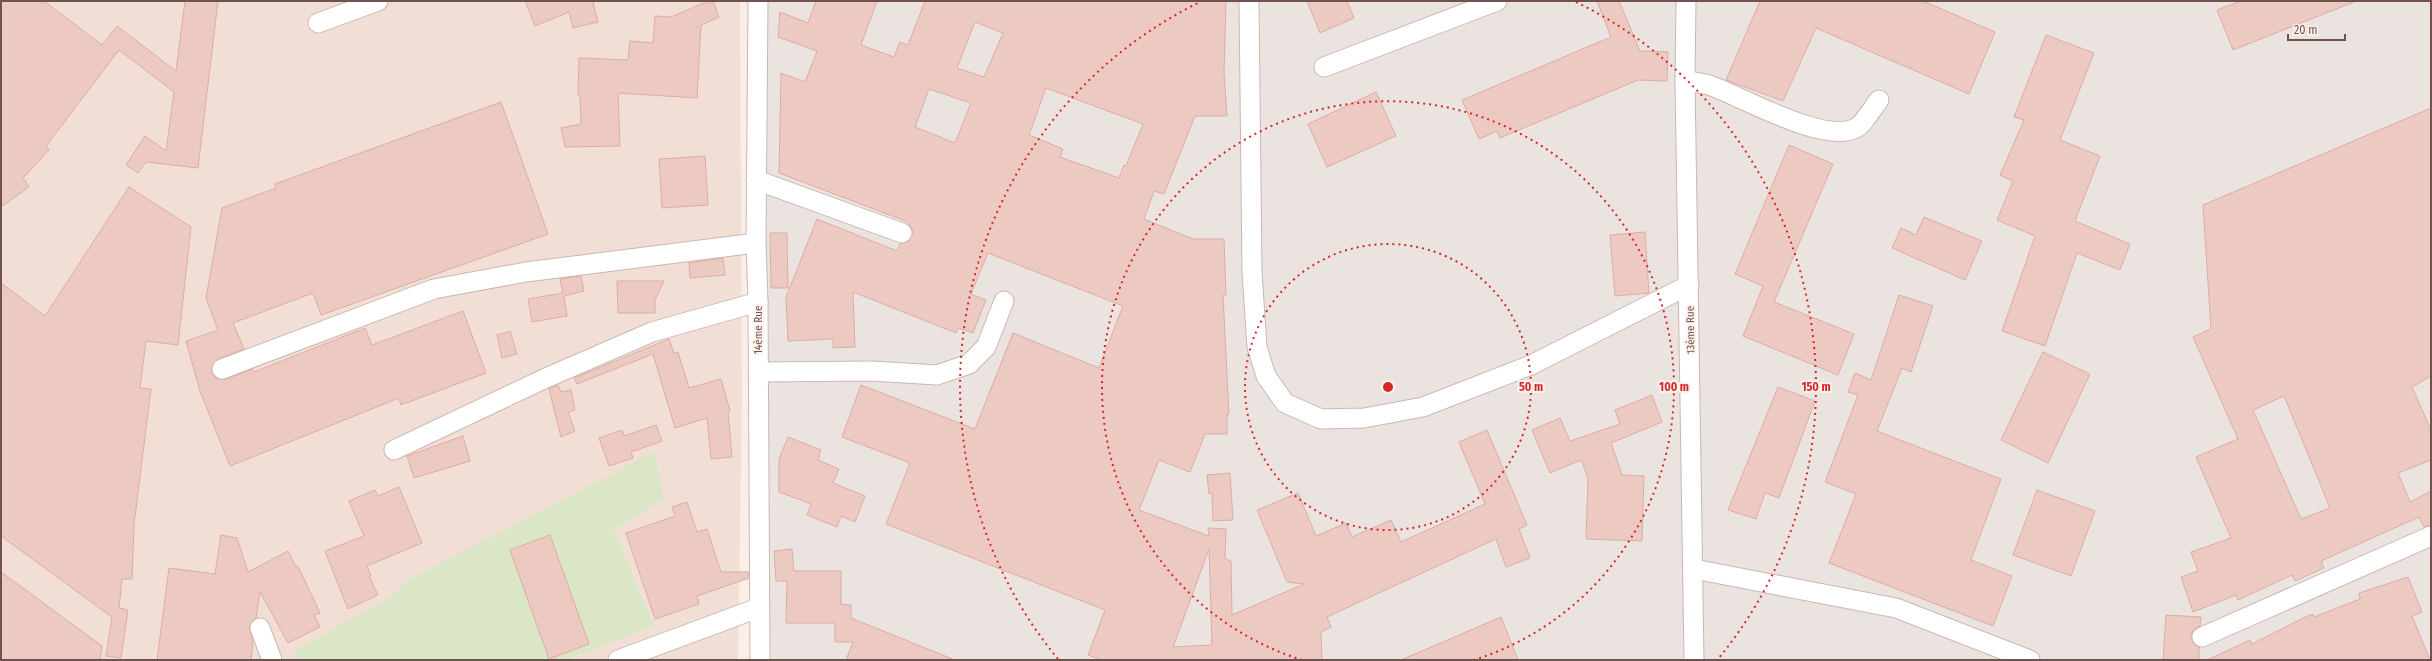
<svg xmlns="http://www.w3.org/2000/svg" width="2432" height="661" font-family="'Fira Sans Condensed',sans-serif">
<rect width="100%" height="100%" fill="#faeee6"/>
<!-- residential -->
<polygon fill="#f1dfd6" points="1,1 740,1 742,400 738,660 1,660"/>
<!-- industrial -->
<polygon fill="#eae3e0" points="762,1 2431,1 2431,660 767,660"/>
<!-- green -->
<polygon fill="#dae6c6" points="654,452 664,499 614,530 654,626 565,660 297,660 294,651 386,600 408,580"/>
<!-- building -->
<g fill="#ecc9c1" stroke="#ddada3" fill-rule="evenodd">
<polygon points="1,1 44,1 102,45 117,26 176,71 185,1 218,1 198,168 146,162 138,173 126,165 145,136 166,151 174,92 119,50 46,146 49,150 23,178 29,187 1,207"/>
<polygon points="525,1 595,1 593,3 598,22 573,28 569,12 535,26"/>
<polygon points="708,1 713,1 719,17 701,25 697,98 618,93 620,146 565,147 561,128 581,124 580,95 578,95 579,58 628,60 630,41 653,43 655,16 671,17"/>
<path d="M 816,1 L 877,1 L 861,45 L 894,57 L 900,42 L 908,45 L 925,1 L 1226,1 L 1224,73 L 1227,116 L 1195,116 L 1164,194 L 1154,191 L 1144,219 L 1193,239 L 1224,239 L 1226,295 L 1223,295 L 1229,414 L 1227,414 L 1227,434 L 1205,434 L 1190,472 L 1159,460 L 1139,510 L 1209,536 L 1208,528 L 1226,529 L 1225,559 L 1231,561 L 1232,615 L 1304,584 L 1287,582 L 1257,510 L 1298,493 L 1316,536 L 1346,523 L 1352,537 L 1391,520 L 1401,542 L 1485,504 L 1459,442 L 1487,430 L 1527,525 L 1519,529 L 1530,558 L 1506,567 L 1496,539 L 1327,617 L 1331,627 L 1321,632 L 1322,660 L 1102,660 L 1088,655 L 1105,610 L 886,524 L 910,463 L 842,437 L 861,385 L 975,429 L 1013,333 L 1099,368 L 1123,306 L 988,253 L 971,294 L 986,300 L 973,333 L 958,328 L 956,333 L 853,292 L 855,347 L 833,348 L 833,339 L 788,341 L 786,297 L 817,219 L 897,251 L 900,244 L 909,241 L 913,231 L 908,222 L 779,173 L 781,73 L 805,82 L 817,51 L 778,37 L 780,12 L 808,23 ZM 975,22 L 1003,33 L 984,77 L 957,68 ZM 1046,88 L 1143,124 L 1126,166 L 1124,165 L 1119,178 L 1060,157 L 1063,149 L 1029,135 ZM 929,89 L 971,103 L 955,143 L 915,127 ZM 1209,549 L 1212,645 L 1173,647 Z"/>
<polygon points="1307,1 1347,1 1354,18 1320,33"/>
<polygon points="1597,1 1619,1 1640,51 1668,52 1667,81 1638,80 1500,138 1497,131 1479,139 1462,100 1611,37"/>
<polygon points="1760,1 1923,1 1995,32 1969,94 1816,28 1783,101 1726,80"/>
<polygon points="2241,1 2354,1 2354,2 2233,50 2217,10"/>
<polygon points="2046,35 2094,53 2060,140 2100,156 2075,221 2130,244 2120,270 2077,253 2045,346 2002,331 2035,236 1997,220 2013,181 2000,175 2024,120 2014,117"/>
<polygon points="1376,92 1396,136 1327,167 1308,124"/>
<polygon points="501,102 548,234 321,315 313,293 233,323 244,349 218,359 211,368 215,378 226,379 253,369 254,372 365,328 372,345 463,311 486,373 401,405 399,398 230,466 200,391 186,341 218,330 206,298 222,208 276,188 275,184"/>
<path d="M 2431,108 L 2431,376 L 2412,387 L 2431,430 L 2431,460 L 2398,473 L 2410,502 L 2431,491 L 2431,525 L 2424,527 L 2419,517 L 2321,561 L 2324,568 L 2295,581 L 2292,575 L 2238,600 L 2236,595 L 2193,612 L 2181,577 L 2198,571 L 2191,552 L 2231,538 L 2196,457 L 2238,439 L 2193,337 L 2211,329 L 2203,205 ZM 2284,396 L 2330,508 L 2301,519 L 2253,410 Z"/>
<polygon points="1789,145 1833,164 1774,302 1854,334 1838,375 1743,336 1763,286 1735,274"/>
<polygon points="705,156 708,205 662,208 659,159"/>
<polygon points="129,187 191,227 178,345 146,341 140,388 151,389 134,525 132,579 122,579 119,608 128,610 121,658 106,656 112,617 1,536 1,283 45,316"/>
<polygon points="1924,217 1982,241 1965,280 1892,248 1901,228 1916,235"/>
<polygon points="1645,232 1649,293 1615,296 1610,235"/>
<polygon points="770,233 787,233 788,288 771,288"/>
<polygon points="723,258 725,275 690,278 689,263"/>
<polygon points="581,276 584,291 564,296 567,316 532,322 528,299 563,293 560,279"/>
<polygon points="617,281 664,281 655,300 655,313 618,313"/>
<polygon points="1899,295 1933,306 1911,372 1902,368 1877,431 2001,479 1971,560 2012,576 1993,626 1829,563 1856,494 1825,482 1858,395 1848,392 1855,373 1871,380"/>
<polygon points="510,331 517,354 502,358 497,335"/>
<polygon points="669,339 674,353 678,352 689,388 721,379 730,411 728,412 732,457 711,459 707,418 675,428 653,354 577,384 574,378"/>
<polygon points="2043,352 2090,374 2048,463 2001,440"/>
<polygon points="558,385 561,392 571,390 575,410 568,412 575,431 561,437 549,389"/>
<polygon points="1778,387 1815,401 1779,498 1765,493 1756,519 1728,510"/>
<polygon points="1652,395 1662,422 1611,443 1622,475 1644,476 1642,541 1586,539 1588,478 1581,460 1550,473 1532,430 1560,418 1570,441 1620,424 1615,410"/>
<polygon points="656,425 662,441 631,452 633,458 609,466 599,438 622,430 624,436"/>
<polygon points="463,436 470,461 414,478 407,456"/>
<polygon points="788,437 821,450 818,460 839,469 833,483 865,496 855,522 841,516 837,527 807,515 811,504 779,492 779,459"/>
<polygon points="1230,473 1233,520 1213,521 1212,493 1209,494 1207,475"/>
<polygon points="399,487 422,543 367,566 371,576 369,576 378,595 348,609 325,551 364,536 349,501 375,490 378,496"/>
<polygon points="2037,490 2095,511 2071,576 2013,555"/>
<polygon points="687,502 697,532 707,529 721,572 749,572 749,578 697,596 699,604 655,619 626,533 675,516 672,507"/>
<polygon points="221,535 237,538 248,572 288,551 296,567 298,566 320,613 314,615 320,627 288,643 260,592 256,618 249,627 253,642 251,660 157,660 169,568 215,574"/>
<polygon points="550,535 589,644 549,659 510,550"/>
<polygon points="792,549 794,571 841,571 841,604 851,605 851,618 955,660 846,660 853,642 835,642 835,623 786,623 787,581 776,581 774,551"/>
<polygon points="1,572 102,646 100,660 1,660"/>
<polygon points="2408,577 2422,612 2412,616 2430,660 2207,660 2250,640 2252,644 2303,618 2313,614 2314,617 2360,599 2359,593"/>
<polygon points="2166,615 2201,617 2200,626 2193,630 2191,636 2192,642 2199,647 2199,660 2163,660"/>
<polygon points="1501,617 1518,660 1401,660"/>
</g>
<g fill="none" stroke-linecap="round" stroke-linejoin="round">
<defs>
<g id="minor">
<polyline points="758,1 756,243 758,302 760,660"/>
<polyline points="1249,1 1252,272 1257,347 1266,376 1285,403 1321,419 1364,418 1423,407 1531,365 1689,285"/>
<polyline points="1686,1 1685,80 1694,660"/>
<polyline points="318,23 378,1"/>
<polyline points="1324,67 1497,1"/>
<path d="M 1685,80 C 1692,82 1701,83 1709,85 C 1741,96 1824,145 1856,128 C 1864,124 1873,107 1879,100"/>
<polyline points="756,180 902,233"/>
<polyline points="222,369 434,289 526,272 756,243"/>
<polyline points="758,372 872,371 937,375 969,364 986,347 1004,301"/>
<polyline points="394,450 546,378 652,332 758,302"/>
<polyline points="1694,569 1896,608 2030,660"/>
<polyline points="260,628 272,660"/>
<polyline points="2202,637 2431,536"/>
<polyline points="618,660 758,608"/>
</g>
</defs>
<!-- minor casing -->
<use href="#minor" stroke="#ccb7b1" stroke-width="21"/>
<!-- minor -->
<use href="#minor" stroke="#fff" stroke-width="19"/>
</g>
<!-- distance rings -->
<g fill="none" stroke="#d62828" stroke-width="2" stroke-dasharray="2 4">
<circle cx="1388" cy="387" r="143"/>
<path d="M1302 660A286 286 0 1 1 1474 660"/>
<path d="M1058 659A428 428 0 0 1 1200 2M1576 2A428 428 0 0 1 1718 659"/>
</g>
<g text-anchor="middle" stroke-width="4" stroke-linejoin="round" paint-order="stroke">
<!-- street labels -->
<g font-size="11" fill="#70534e" stroke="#fdf3ec">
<text transform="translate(758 330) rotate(-90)" y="4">14ème Rue</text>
<text transform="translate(1690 330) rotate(-91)" y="4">13ème Rue</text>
</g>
</g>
<circle cx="1388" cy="387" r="6" fill="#d62828" stroke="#fdf3ec" stroke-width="2"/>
<g font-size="12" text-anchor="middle" font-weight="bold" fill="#d62828" stroke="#fdf3ec" stroke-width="4" stroke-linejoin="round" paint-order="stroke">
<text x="1531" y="391">50 m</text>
<text x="1674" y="391">100 m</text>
<text x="1816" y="391">150 m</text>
</g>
<!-- border -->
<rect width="2432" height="661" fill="none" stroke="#70534e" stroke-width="4"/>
<!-- scale -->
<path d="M2288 34v6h57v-6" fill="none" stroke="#70534e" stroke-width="2"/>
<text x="2294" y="34" font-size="12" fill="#70534e" stroke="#fdf3ec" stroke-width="3" paint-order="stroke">20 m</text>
</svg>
